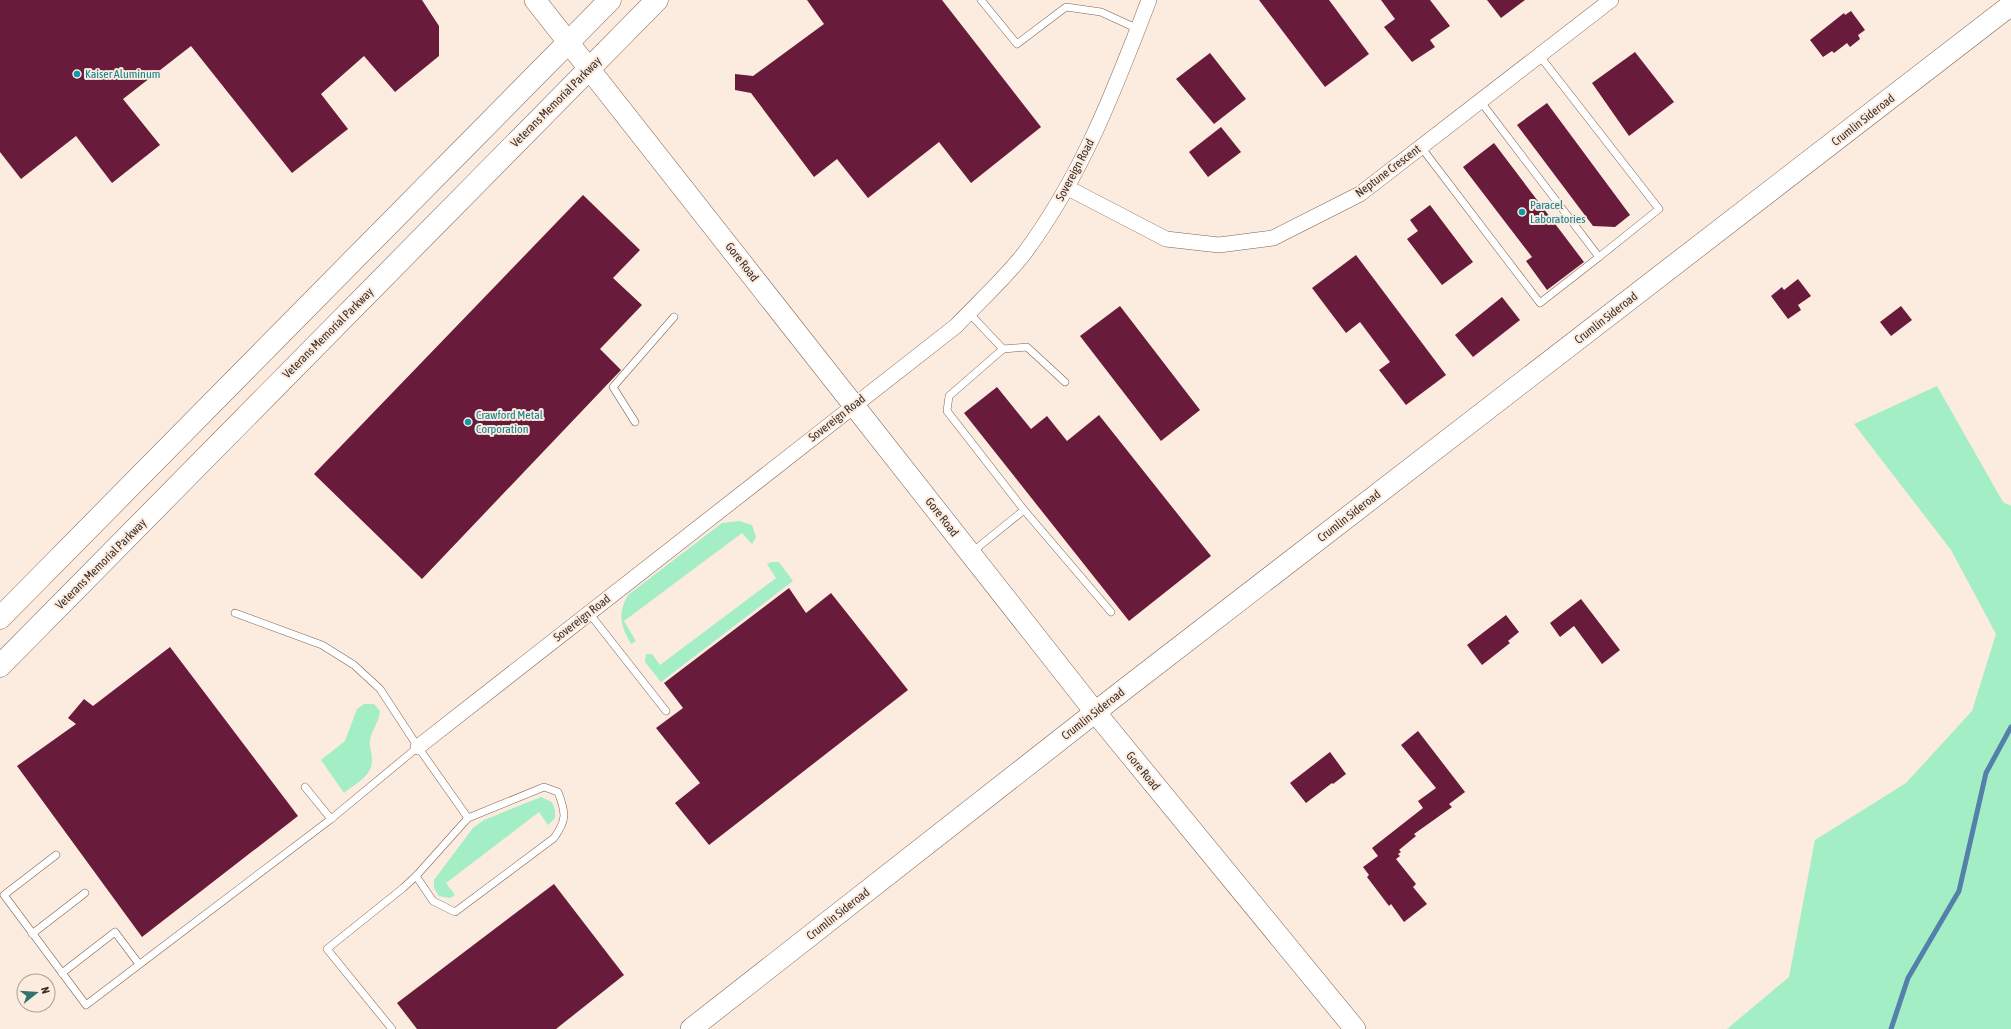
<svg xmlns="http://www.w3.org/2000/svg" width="2011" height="1029" font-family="'Asap Condensed',sans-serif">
<rect width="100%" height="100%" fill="#fcebdf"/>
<!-- green -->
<g fill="#a3eec5">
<polygon points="1937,386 2003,502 2011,506 2011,1029 1727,1029 1789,977 1815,840 1906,783 1972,711 1996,634 1951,550 1854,424"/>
<path d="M 739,521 L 752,525 L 756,537 L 752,544 L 742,533 L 624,621 L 636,641 L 631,644 C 621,625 617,615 628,595 L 722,523 Z"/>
<polygon points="771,562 779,562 793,581 661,682 645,662 646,654 652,654 660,665 776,578 767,564"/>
<path d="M 364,704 L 374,704 L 380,711 C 379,722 372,730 370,740 C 369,747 372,752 372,759 C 373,776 356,783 344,793 L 321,760 L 345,741 L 357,709 Z"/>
<polygon points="541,797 552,802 555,810 555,818 548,825 539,812 446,883 455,895 450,898 439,896 434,888 434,880 473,828 484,820"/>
</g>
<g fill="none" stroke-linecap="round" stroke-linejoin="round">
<!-- stream -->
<polyline stroke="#5580aa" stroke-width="5" points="1891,1029 1908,978 1959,891 1986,773 2011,727"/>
</g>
<!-- building -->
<g fill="#691b3c">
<polygon points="0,0 422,0 439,26 439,56 395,92 364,56 321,94 348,129 292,173 191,46 123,99 160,145 112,183 76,136 21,179 0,152"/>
<polygon points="807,0 942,0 1041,127 971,183 939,142 868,198 837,159 814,177 751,93 735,90 735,74 753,76 824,24"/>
<polygon points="1259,0 1329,0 1369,54 1325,87"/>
<polygon points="1381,0 1430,0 1450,26 1430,40 1435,47 1412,62 1384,27 1395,19"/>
<polygon points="1487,0 1525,0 1501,18"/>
<polygon points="1851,11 1865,30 1858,35 1860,39 1850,47 1847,43 1834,53 1832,51 1823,57 1810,40 1844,13 1845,15"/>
<polygon points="1635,52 1674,102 1629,136 1592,83"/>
<polygon points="1210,53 1246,99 1214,124 1176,79"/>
<polygon points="1547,103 1630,215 1615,227 1593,226 1517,125"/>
<polygon points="1221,127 1241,152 1208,177 1189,152"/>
<polygon points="1494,143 1584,262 1547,290 1526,261 1532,257 1463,167"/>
<polygon points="583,195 640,250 613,278 642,305 600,349 621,370 422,579 314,474"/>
<polygon points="1430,205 1473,262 1442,285 1407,239 1418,231 1410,220"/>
<polygon points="1356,255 1446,375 1406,405 1379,370 1390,362 1360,322 1346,333 1312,288"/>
<polygon points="1798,279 1811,296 1798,305 1801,310 1788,319 1771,296 1782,287 1784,290"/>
<polygon points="1502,297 1520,320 1473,357 1455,335"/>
<polygon points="1120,306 1200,410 1161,441 1080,336"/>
<polygon points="1901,306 1912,320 1891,336 1880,322"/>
<polygon points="997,387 1031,429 1047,416 1067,441 1099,415 1211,556 1129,621 964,413"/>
<polygon points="789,588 806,613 831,593 908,690 709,845 675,803 700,783 656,728 683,708 664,683"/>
<polygon points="1581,599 1620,650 1602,664 1574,626 1560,637 1550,623"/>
<polygon points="1506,615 1519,632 1508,641 1510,643 1482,665 1467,645"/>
<polygon points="170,647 298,816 142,937 17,766 76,724 68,718 84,699 93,706"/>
<polygon points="1418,731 1465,792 1449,804 1452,807 1414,834 1416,836 1399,850 1401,852 1398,854 1400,856 1396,859 1416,884 1413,887 1427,904 1404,922 1391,904 1389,906 1367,877 1369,875 1363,867 1378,856 1372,848 1423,808 1418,801 1436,788 1401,745"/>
<polygon points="1330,752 1346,774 1333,784 1332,783 1306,803 1290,783"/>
<polygon points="554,884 624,975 556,1029 417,1029 397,1003"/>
</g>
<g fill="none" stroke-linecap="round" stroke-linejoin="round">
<defs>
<g id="lane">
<polyline points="981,0 1017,44 1066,7 1101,12 1138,29"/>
<polyline points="1481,102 1599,257 1659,209 1539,55"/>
<polyline points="1421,147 1540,303 1599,257"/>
<polyline points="969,313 1003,349 1027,347 1065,382"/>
<polyline points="1003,349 949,396 947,411 1024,510 1111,612"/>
<polyline points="635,422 613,387 674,317"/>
<polyline points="971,553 1024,510"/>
<polyline points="235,613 322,645 354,665 380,689 418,747 468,818"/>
<polyline points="589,613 666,711"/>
<polyline points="305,787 331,819"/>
<path d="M 544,787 L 558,792 C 566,813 567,820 554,838 L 455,912 L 433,901 L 416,876 L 468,818 Z"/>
<polyline points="56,855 4,895 86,1005 331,819 418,747"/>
<polyline points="32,934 85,893"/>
<polyline points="62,973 115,932 139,964"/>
<polyline points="392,1029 327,949 403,888 416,876"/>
</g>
<g id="street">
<polyline points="1068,188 1166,239 1219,245 1273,238 1360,194 1611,0"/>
<path d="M 418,747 L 956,326 C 978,303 1003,280 1023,255 C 1081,178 1115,89 1149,0"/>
</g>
<g id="secondary">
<polyline points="535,0 1095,712 1355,1029"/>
<polyline points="691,1029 1121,692 2011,5"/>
</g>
<g id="highway">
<polyline points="0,618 610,0"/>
<polyline points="0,666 657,0"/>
</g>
</defs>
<!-- lane casing -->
<use href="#lane" stroke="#7c6452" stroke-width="8"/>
<!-- street casing -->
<use href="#street" stroke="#7c6452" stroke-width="16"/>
<!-- secondary casing -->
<use href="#secondary" stroke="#7c6452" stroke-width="22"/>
<!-- highway casing -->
<use href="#highway" stroke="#7c6452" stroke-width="23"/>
<!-- lane -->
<use href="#lane" stroke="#fff" stroke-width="7"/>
<!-- street -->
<use href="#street" stroke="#fff" stroke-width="15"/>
<!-- secondary -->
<use href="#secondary" stroke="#fff" stroke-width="21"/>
<!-- highway -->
<use href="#highway" stroke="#fff" stroke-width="22"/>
</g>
<!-- markers -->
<g fill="#0f9aa8" stroke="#fcebdf" stroke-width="1.5">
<circle cx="77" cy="74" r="4"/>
<circle cx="1522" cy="212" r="4"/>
<circle cx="468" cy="422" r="4"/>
</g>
<g text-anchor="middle" stroke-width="4" stroke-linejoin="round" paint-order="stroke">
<!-- culture labels -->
<g font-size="12" fill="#0d838f" stroke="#fcebdf" text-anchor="start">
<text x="85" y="78">Kaiser Aluminum</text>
<text x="1530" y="209">Paracel<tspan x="1530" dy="14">Laboratories</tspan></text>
<text x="476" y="419">Crawford Metal<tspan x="476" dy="14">Corporation</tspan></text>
</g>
<!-- street labels -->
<g font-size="12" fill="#3a2f28" stroke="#fcebdf">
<text transform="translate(556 102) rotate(-45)" y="4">Veterans Memorial Parkway</text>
<text transform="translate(1863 120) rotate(-38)" y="4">Crumlin Sideroad</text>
<text transform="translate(1075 170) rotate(-62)" y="4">Sovereign Road</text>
<text transform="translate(1388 171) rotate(-37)" y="4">Neptune Crescent</text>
<text transform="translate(742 262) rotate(52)" y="4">Gore Road</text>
<text transform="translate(1606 318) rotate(-38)" y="4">Crumlin Sideroad</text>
<text transform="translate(328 333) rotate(-45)" y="4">Veterans Memorial Parkway</text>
<text transform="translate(837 418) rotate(-38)" y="4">Sovereign Road</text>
<text transform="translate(1349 516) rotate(-38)" y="4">Crumlin Sideroad</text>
<text transform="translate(942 517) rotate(52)" y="4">Gore Road</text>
<text transform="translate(101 564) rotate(-45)" y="4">Veterans Memorial Parkway</text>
<text transform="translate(582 618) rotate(-38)" y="4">Sovereign Road</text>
<text transform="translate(1093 714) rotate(-38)" y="4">Crumlin Sideroad</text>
<text transform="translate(1143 771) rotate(51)" y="4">Gore Road</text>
<text transform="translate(838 914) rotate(-38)" y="4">Crumlin Sideroad</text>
</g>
</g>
<!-- north arrow -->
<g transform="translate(36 993) rotate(73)"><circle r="19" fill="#fcebdf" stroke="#aea096"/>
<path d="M0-3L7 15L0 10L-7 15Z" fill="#2e756d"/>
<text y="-6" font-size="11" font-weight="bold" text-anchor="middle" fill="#3a2f28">N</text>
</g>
</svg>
